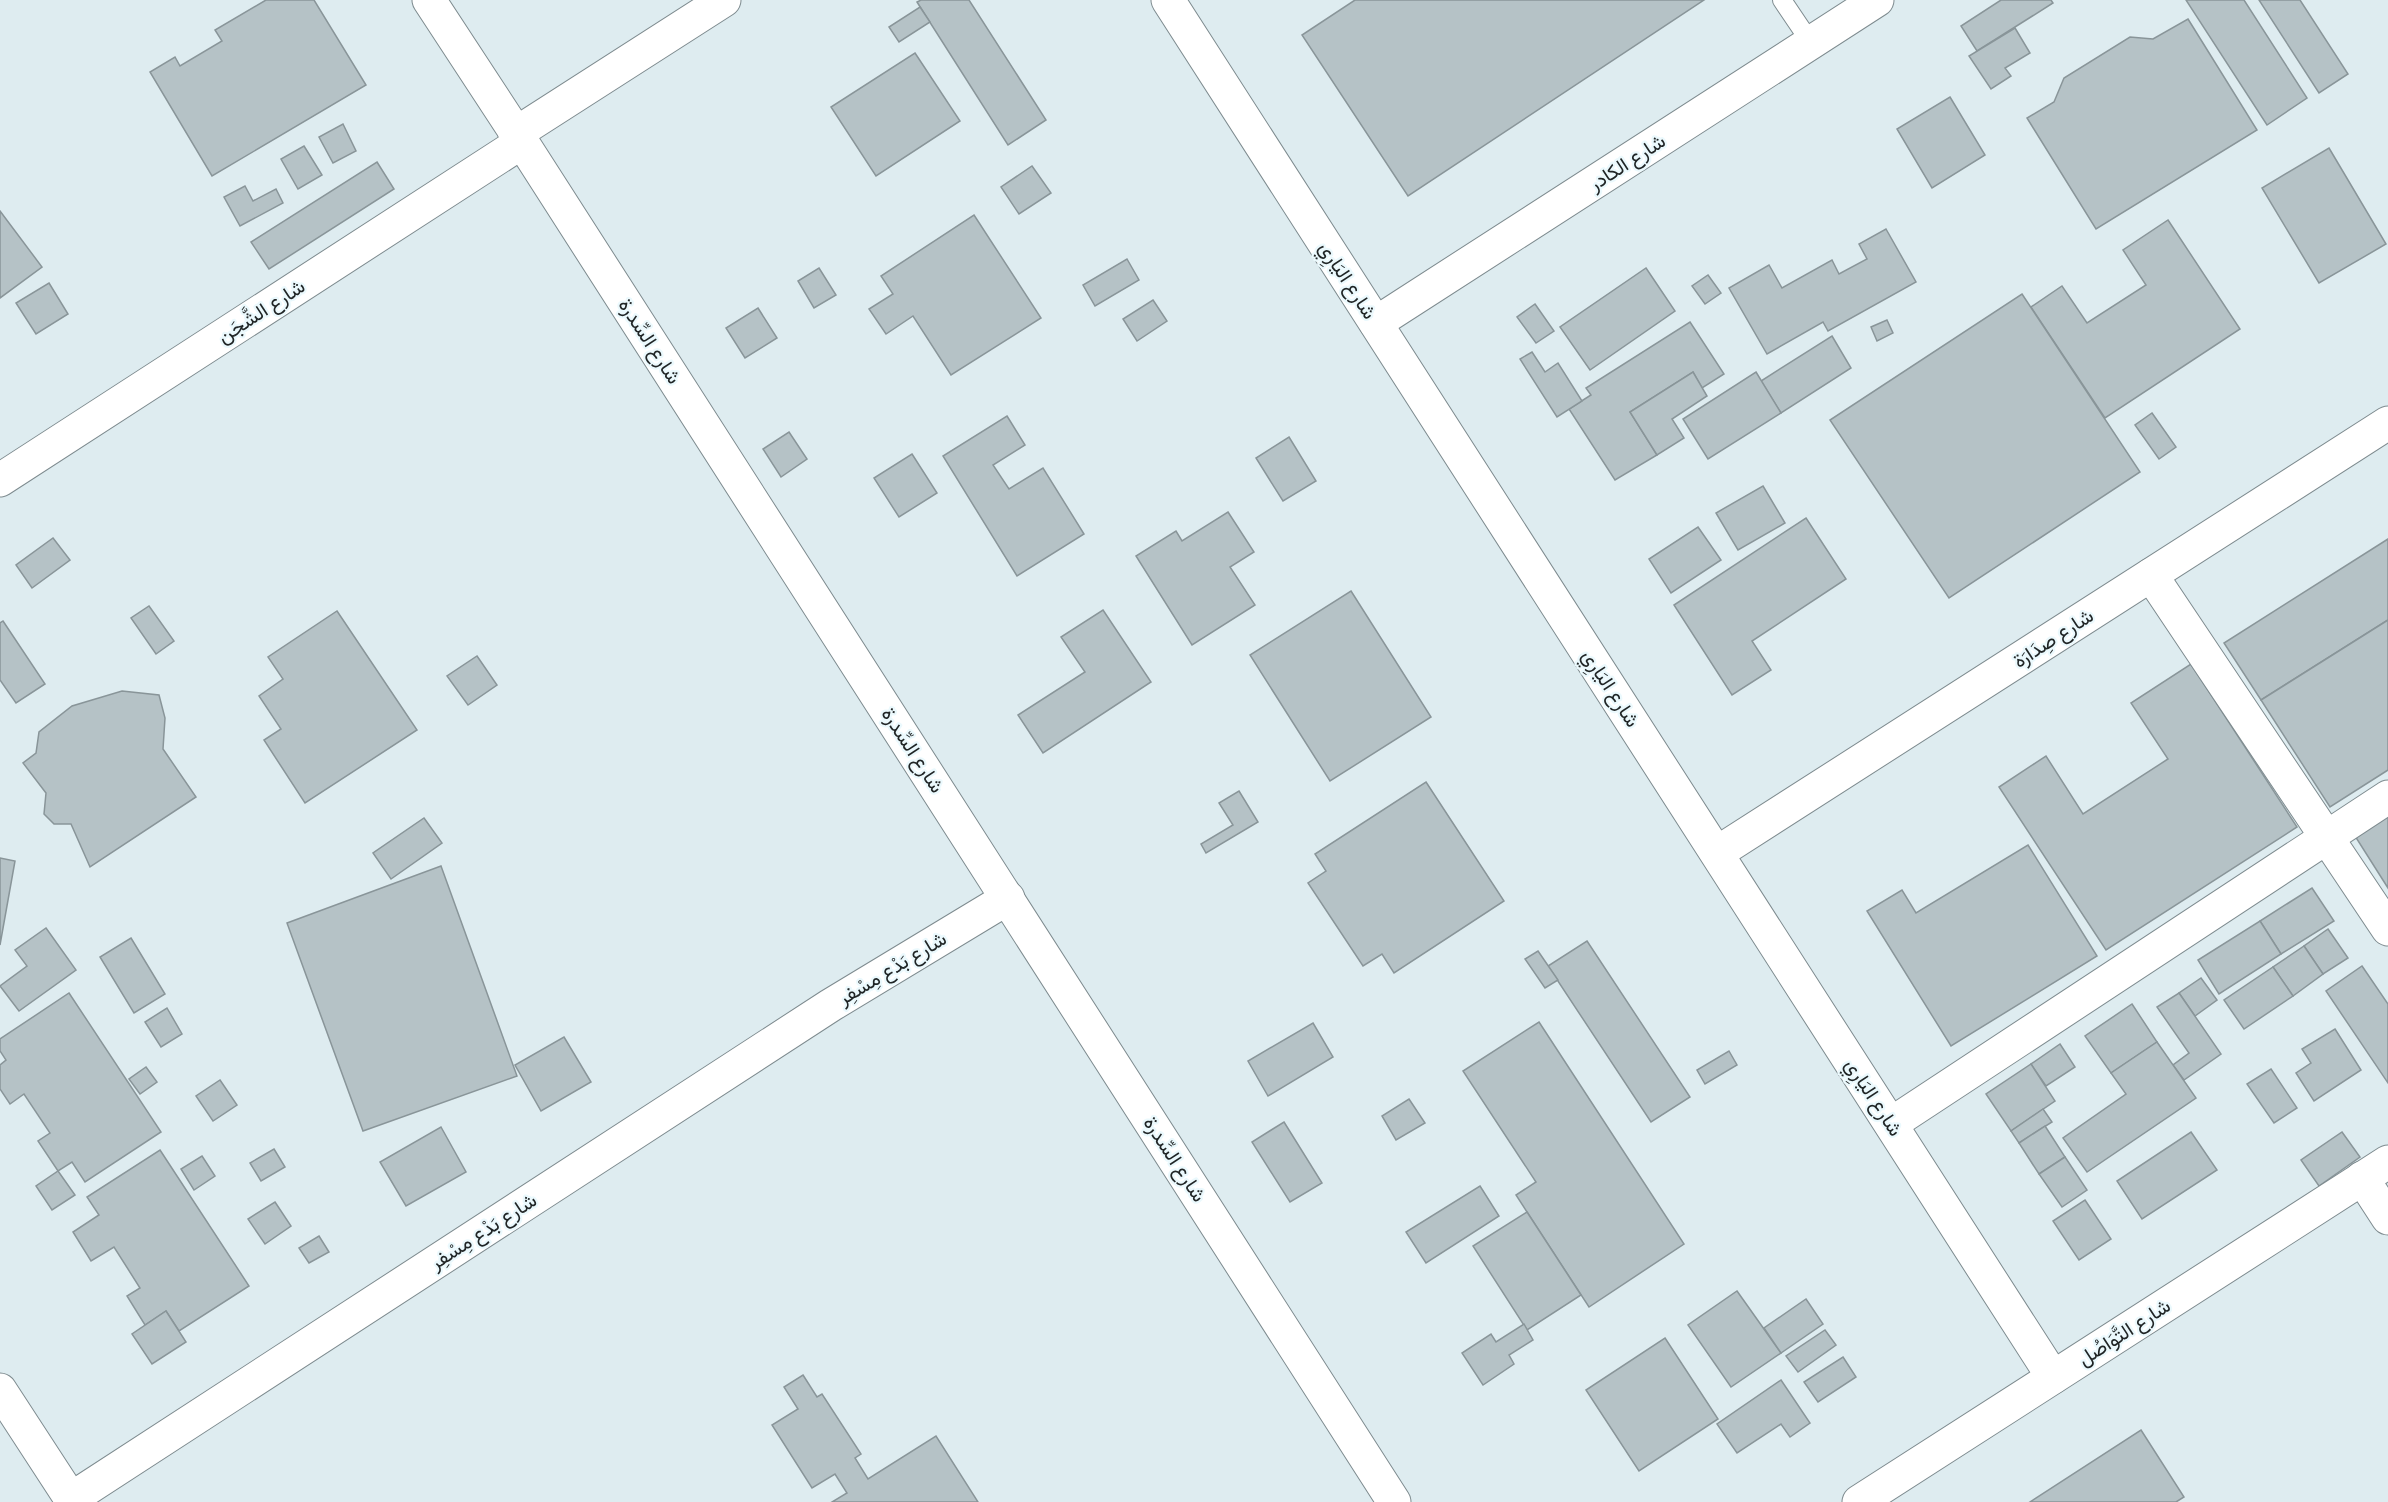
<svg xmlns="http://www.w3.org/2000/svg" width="2388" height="1502" font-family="Manrope,Vazirmatn,sans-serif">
<rect width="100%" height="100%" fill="#deecf0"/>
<!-- building -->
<g fill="#b5c2c6" stroke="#899599" stroke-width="1.5">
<polygon points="266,0 314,0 366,85 212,176 150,72 175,57 180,66 222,41 215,30"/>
<polygon points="921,0 969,0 1046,120 1008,145 917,2"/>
<polygon points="1355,0 1704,0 1408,196 1302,35"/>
<polygon points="2001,0 2051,0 2053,3 1977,51 1961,26"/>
<polygon points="2186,0 2244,0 2307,98 2267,125"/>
<polygon points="2259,0 2300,0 2348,74 2319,93"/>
<polygon points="920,7 930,22 899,42 889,27"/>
<polygon points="2188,19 2257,130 2096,229 2027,118 2054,102 2064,78 2130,37 2153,39"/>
<polygon points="2015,28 2030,53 2005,68 2011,76 1991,89 1969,56"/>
<polygon points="915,53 960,121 876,176 831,107"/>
<polygon points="1950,97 1985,155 1932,188 1897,129"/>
<polygon points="343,124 356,151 333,163 319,137"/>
<polygon points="304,146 322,175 298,189 281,159"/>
<polygon points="2329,148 2386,244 2319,283 2262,188"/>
<polygon points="377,162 394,189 269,269 251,242"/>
<polygon points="1032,166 1051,193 1019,214 1001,187"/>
<polygon points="245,186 253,201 276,189 283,203 240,226 224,197"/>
<polygon points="0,211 42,267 0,298"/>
<polygon points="974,215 1041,318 951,375 913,316 886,334 869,309 893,294 881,276"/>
<polygon points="2168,220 2240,329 2105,418 2031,307 2062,286 2087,323 2146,285 2123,250"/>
<polygon points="1886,229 1916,282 1828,331 1823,322 1767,354 1729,288 1769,265 1782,288 1832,260 1839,274 1867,259 1859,244"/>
<polygon points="1127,259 1139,280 1095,306 1083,285"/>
<polygon points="819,268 836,295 814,308 798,281"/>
<polygon points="1646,268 1675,311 1590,370 1560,327"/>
<polygon points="1708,275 1721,293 1705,304 1692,286"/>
<polygon points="49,283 68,314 36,334 16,303"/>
<polygon points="2022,294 2140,472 1949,598 1830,420"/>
<polygon points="1153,300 1167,321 1137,341 1123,319"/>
<polygon points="1535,304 1554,331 1536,343 1517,317"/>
<polygon points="758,308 777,338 745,358 726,328"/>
<polygon points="1887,320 1893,333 1877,341 1871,327"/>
<polygon points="1690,322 1724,374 1702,388 1693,372 1630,412 1657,455 1615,480 1569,409 1591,395 1586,388"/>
<polygon points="1832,336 1851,368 1781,413 1761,381"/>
<polygon points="1532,352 1545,372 1558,363 1582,401 1557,417 1520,359"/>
<polygon points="1693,372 1707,396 1672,419 1684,438 1657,455 1630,412"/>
<polygon points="1756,372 1781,413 1708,459 1683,419"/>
<polygon points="2152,413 2176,447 2159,459 2135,425"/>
<polygon points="1007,416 1025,445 993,465 1009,489 1043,468 1084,534 1017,576 943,456"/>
<polygon points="789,432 807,459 781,477 763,449"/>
<polygon points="1289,437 1316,481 1283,501 1256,458"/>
<polygon points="912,454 937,493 899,517 874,478"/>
<polygon points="1763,486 1785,523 1738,550 1716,513"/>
<polygon points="1228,512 1254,552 1230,567 1255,605 1192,645 1136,556 1176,531 1182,541"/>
<polygon points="1806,518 1846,579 1752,641 1771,670 1732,695 1674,605"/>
<polygon points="1698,527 1721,560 1671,593 1649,559"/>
<polygon points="53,538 70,560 32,588 16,565"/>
<polygon points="2388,539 2388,620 2261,700 2224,643"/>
<polygon points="1351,591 1431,717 1330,781 1250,655"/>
<polygon points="149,606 174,641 156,654 131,618"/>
<polygon points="1103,610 1151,682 1043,753 1018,715 1085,672 1061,637"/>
<polygon points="337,611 417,730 305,803 264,740 281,729 259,696 283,679 268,657"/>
<polygon points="2388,620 2388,770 2330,807 2261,700"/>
<polygon points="3,621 45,684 16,703 0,680 0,623"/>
<polygon points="477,656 497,685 468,705 447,676"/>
<polygon points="2191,664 2297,827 2106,950 1999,787 2046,756 2083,814 2168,759 2131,703"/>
<polygon points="122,691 159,695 165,718 163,749 196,797 90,867 71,824 54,824 44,814 46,793 23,763 36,753 39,732 72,706"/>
<polygon points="1426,782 1504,901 1394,973 1382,954 1363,966 1308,883 1326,871 1315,854"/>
<polygon points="1239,791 1258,822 1206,853 1201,844 1233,825 1219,803"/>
<polygon points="2388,814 2388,888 2355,836"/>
<polygon points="424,818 442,843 391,879 373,853"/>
<polygon points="2028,845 2097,956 1951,1046 1867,911 1902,890 1916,913"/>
<polygon points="0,858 15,861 0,945"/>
<polygon points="441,866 517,1076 363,1131 287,923"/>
<polygon points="2312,888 2334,921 2281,954 2260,921"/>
<polygon points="2260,921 2281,954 2219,994 2198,960"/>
<polygon points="46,928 76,970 19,1011 0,986 27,966 15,950"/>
<polygon points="2328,929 2348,958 2323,974 2304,946"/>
<polygon points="131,938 165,994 134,1013 100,957"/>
<polygon points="1587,941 1690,1097 1651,1122 1548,966"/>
<polygon points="2304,946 2323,974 2293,996 2273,967"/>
<polygon points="1538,951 1558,980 1545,988 1525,959"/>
<polygon points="2362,966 2388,1004 2388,1083 2326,991"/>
<polygon points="2273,967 2293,996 2244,1029 2224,1000"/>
<polygon points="2201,978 2217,1000 2195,1016 2179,993"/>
<polygon points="69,993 161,1132 85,1182 72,1162 58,1171 38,1141 50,1133 24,1094 10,1104 0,1089 0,1065 6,1060 0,1051 0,1039"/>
<polygon points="2179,993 2221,1054 2184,1080 2173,1065 2189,1053 2157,1007"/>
<polygon points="2132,1004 2157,1042 2111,1073 2085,1036"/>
<polygon points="167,1008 182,1034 161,1047 145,1022"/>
<polygon points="1539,1022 1684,1244 1589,1307 1516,1195 1536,1182 1463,1071"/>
<polygon points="1313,1023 1333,1057 1268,1096 1248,1061"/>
<polygon points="2335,1029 2361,1070 2314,1101 2296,1073 2311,1063 2302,1049"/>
<polygon points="564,1037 591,1082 541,1111 515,1065"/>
<polygon points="2157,1042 2196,1098 2087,1172 2063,1138 2126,1094 2111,1073"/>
<polygon points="2060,1044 2075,1067 2046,1086 2031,1064"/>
<polygon points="1729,1051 1737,1065 1705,1084 1697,1070"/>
<polygon points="2031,1064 2055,1101 2011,1131 1986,1094"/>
<polygon points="146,1067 157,1082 140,1094 129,1079"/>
<polygon points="2271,1069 2297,1108 2274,1123 2247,1084"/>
<polygon points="220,1080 237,1105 213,1121 196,1096"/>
<polygon points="1409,1099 1425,1123 1396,1140 1382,1116"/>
<polygon points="2043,1109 2052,1122 2019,1143 2011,1131"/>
<polygon points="1284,1122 1322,1183 1290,1202 1252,1142"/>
<polygon points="2045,1126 2065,1157 2039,1174 2019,1143"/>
<polygon points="441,1127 466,1172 406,1206 380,1162"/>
<polygon points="2191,1132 2217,1170 2142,1219 2117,1181"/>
<polygon points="2342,1132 2360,1157 2319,1186 2301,1160"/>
<polygon points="274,1149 285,1167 261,1181 250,1163"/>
<polygon points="160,1150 249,1286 179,1331 166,1311 145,1325 127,1296 140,1288 114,1247 91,1261 73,1232 99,1215 87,1197"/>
<polygon points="202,1156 215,1176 194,1190 181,1169"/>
<polygon points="2065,1157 2087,1190 2062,1207 2039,1174"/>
<polygon points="58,1171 75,1195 52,1210 36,1186"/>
<polygon points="1480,1186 1499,1216 1426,1263 1406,1232"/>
<polygon points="2085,1200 2111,1239 2079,1260 2053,1221"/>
<polygon points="275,1202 291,1226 265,1244 248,1219"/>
<polygon points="1527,1212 1581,1295 1527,1330 1473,1246"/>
<polygon points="319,1236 329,1252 309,1263 299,1248"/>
<polygon points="1737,1291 1781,1353 1731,1387 1688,1325"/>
<polygon points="1806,1299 1823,1324 1781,1353 1764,1328"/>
<polygon points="166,1311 186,1342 152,1364 132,1334"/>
<polygon points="1524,1324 1533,1340 1509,1355 1514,1364 1483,1385 1462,1353 1491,1334 1496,1342"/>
<polygon points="1825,1330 1836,1345 1798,1372 1786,1356"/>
<polygon points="1665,1338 1718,1419 1639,1471 1586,1390"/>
<polygon points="1843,1357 1856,1377 1818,1402 1804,1382"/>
<polygon points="803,1375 817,1397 822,1394 861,1454 855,1458 868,1479 936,1436 978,1502 832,1502 847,1493 835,1474 812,1488 772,1425 798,1409 784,1387"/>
<polygon points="1781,1380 1810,1423 1790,1437 1781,1424 1737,1453 1717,1424"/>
<polygon points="2141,1430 2184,1497 2176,1502 2030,1502"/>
</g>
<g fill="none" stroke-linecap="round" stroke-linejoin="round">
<defs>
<polyline id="lane" points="1782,0 1811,43"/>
<g id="street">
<polyline points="429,0 522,142 1394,1502"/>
<polyline points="1168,0 2053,1377"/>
<polyline points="515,134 724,0"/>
<polyline points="1376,323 1877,0"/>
<polyline points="0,480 522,142"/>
<polyline points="2151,575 2388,929"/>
<polyline points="1717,853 2388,423"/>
<polyline points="1891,1124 2388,797"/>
<polyline points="2362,1178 2388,1218"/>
<polyline points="0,1390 71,1499 831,1005 1008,898"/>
<polyline points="1859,1502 2388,1162"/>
</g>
</defs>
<!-- lane casing -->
<use href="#lane" stroke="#7e8b8f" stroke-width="20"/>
<!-- street casing -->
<use href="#street" stroke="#7e8b8f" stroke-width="35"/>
<!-- lane -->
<use href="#lane" stroke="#fff" stroke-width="18"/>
<!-- street -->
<use href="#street" stroke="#fff" stroke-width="33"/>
</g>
<g text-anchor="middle" stroke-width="4.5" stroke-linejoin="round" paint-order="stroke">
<!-- street labels -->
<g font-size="20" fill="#202526" stroke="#ebf9fd">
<text transform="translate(1627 162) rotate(-33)" y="7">شارع الكادر</text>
<text transform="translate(1348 280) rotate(57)" y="7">شارع اليَارِي</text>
<text transform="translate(261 311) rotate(-33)" y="7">شارع الشَّجَن</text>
<text transform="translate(650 341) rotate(57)" y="7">شارع السِّدرة</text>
<text transform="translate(2053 638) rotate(-33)" y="7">شارع صِدَارَة</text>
<text transform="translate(1611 688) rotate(57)" y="7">شارع اليَارِي</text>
<text transform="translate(913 750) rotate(57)" y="7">شارع السِّدرة</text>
<text transform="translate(892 968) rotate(-31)" y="7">شارع بَدْع مِسْفِر</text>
<text transform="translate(1874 1097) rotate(57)" y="7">شارع اليَارِي</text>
<text transform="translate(1175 1159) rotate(57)" y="7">شارع السِّدرة</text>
<text transform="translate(483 1231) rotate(-33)" y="7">شارع بَدْع مِسْفِر</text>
<text transform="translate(2124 1332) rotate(-33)" y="7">شارع التَّوَاصُل</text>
</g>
</g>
</svg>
